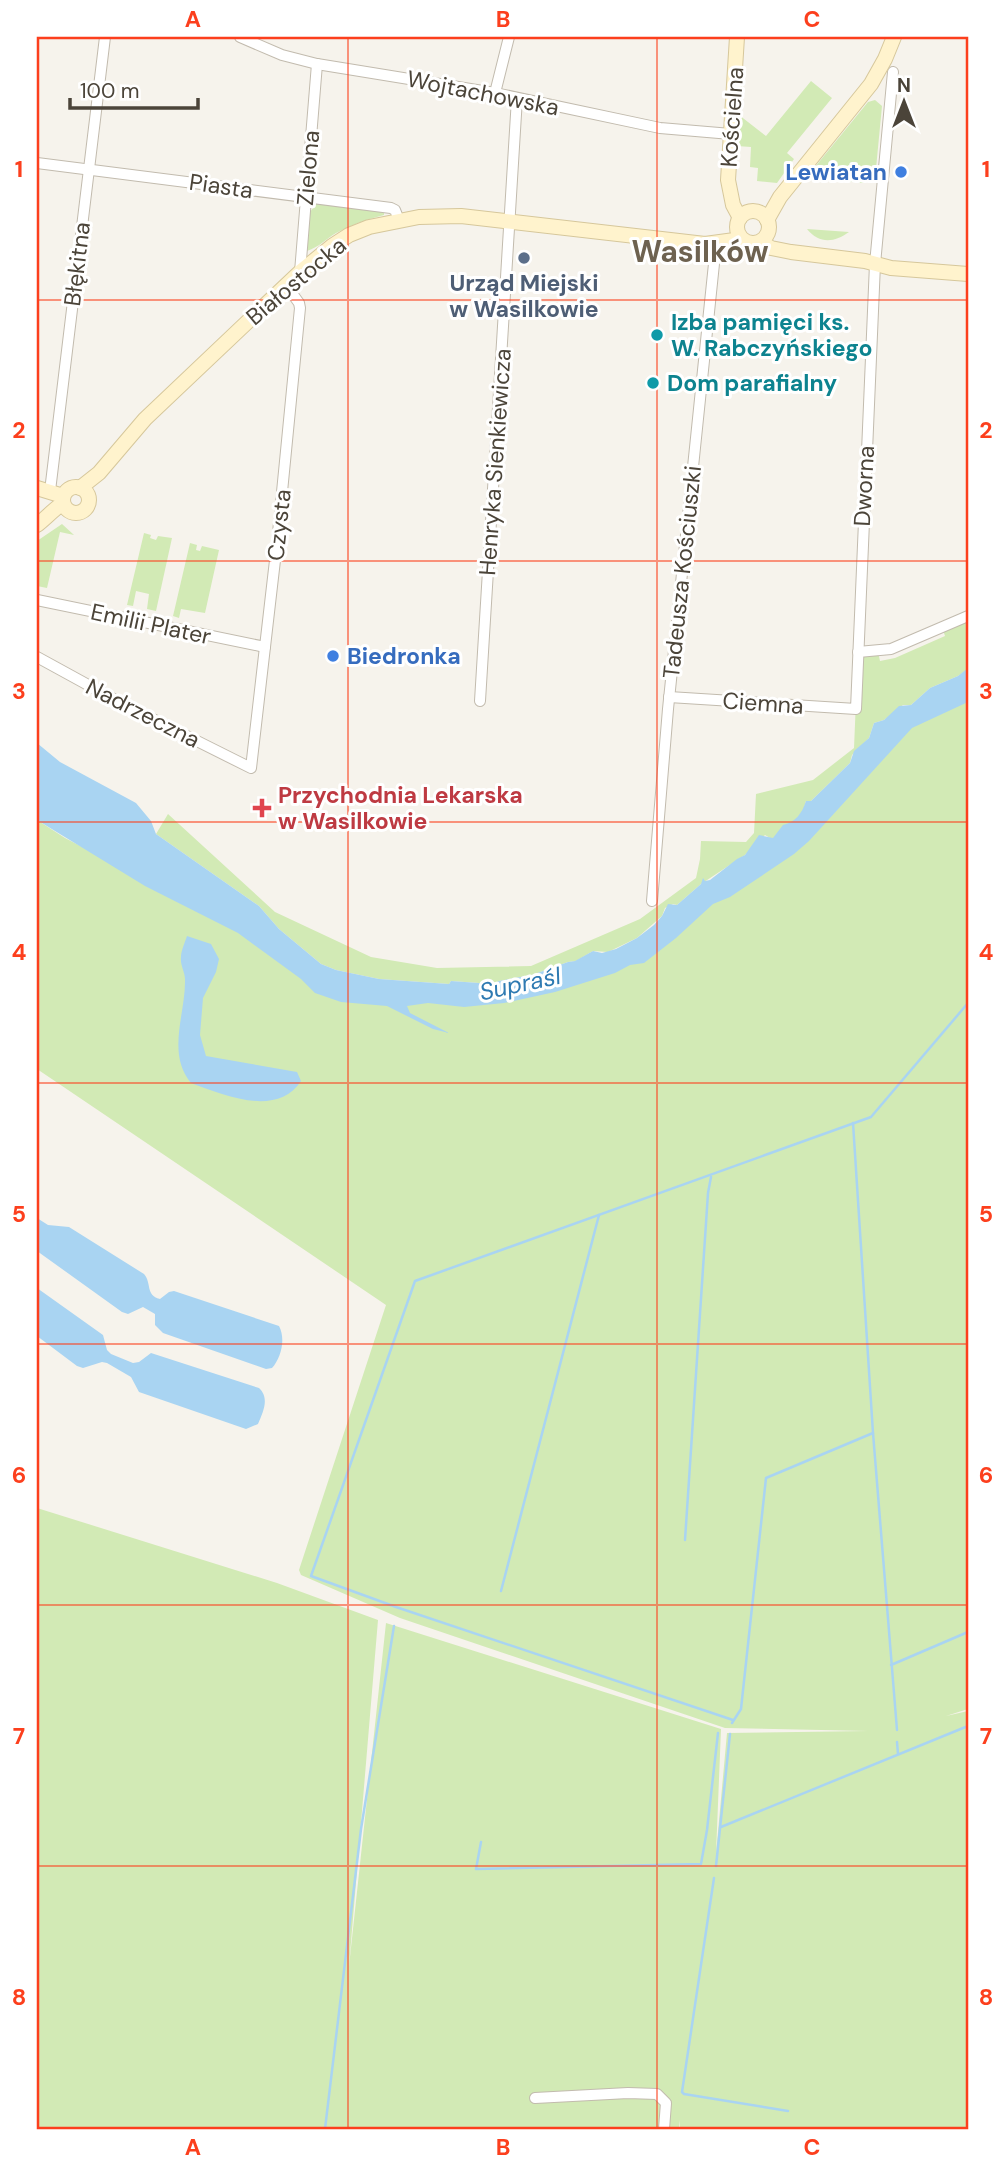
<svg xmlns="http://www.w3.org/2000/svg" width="1005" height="2166" font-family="'DM Sans',sans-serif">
<rect width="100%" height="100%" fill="#f6f3ec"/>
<!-- green -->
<g fill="#d2eab5">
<polygon points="811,81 832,98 787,153 794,159 777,183 757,181 758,168 750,167 751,147 737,146 739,115 766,136"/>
<polygon points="875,100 882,106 875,179 862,183 815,177 810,173 868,102"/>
<path d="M 316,204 L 384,212 L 384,215 C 367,219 351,225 336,233 C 326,239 319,247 307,251 L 310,212 Z"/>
<path d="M 807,229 L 849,232 C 834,243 819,244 807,229 Z"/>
<polygon points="62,524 74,535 60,532 47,588 37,586 37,541"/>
<polygon points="144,533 151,535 150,538 156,540 158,536 172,538 156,611 147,609 149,594 136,591 133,606 127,605"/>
<polygon points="190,543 197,545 196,550 200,551 202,546 219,550 205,613 181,609 179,618 173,616"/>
<polygon points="968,616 968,669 958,676 930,688 911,705 903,705 884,720 874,723 869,738 852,755 850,763 811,801 806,801 804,808 897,728 968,691 968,1709 946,1716 968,1711 968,2129 680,2129 680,2120 679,2129 37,2129 37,1508 277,1583 378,1620 349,1966 386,1623 721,1729 716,1854 727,1733 868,1731 725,1728 400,1618 301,1575 299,1570 386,1305 37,1069 37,820 65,838 245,931 323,989 478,995 610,963 770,838 765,835 745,855 701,884 677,905 673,904 665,908 662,916 637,938 608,952 593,951 576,961 568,962 532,975 499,981 493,984 451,981 449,984 379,979 336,970 321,964 279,929 259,906 156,834 168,814 275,912 371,957 437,968 531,966 640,919 696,878 700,859 701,841 746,842 754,833 756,794 813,780 854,748 858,652 878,652 880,661 895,658 945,636 942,627"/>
</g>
<!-- water -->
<g fill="#a9d4f2">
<path d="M 968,668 L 968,702 L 912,728 L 809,841 L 794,854 L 730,897 L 713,904 L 676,938 L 644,963 L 630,965 L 615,973 L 555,992 L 504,1003 L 464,1007 L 428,1003 L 407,1006 L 410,1013 L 449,1033 L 433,1029 L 387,1006 L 341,1002 L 315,993 L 301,979 L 238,933 L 145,886 L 37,820 L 37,743 L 60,762 L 136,803 L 151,821 L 156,834 L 259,906 L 279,929 L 321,964 L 336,970 L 379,979 L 449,984 L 451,981 L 493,984 L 499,981 L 532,975 L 568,962 L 575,961 L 593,951 L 602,953 L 616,949 L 637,938 L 654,925 L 662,916 L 668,904 L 677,905 L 701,884 L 703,878 L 705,881 L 710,880 L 737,859 L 745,855 L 759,835 L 773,838 L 783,825 C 796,822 802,813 806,801 L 811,801 L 850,763 L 854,751 L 869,738 L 874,723 L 884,720 L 899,706 L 911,705 L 930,688 L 958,676 Z"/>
<path d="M 187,936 L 211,944 L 219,959 L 216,972 L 203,998 L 200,1035 L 206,1056 L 297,1072 L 301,1081 C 277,1118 224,1095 191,1083 C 166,1053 186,1013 185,979 C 185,972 180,965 181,957 C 181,951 185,942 187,936 Z"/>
<path d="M 37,1218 L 48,1225 L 69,1227 L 144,1274 C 152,1283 145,1295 160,1299 L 169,1292 L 174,1291 L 279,1326 C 286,1339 281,1358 272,1368 L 266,1369 L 163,1333 L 155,1325 L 155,1314 L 143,1307 L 128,1314 L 122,1312 L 37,1251 Z"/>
<path d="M 37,1288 L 103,1335 L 107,1350 L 111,1354 L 133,1363 L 139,1362 L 151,1353 L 259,1388 C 270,1398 263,1412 258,1424 L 246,1429 L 139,1392 L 131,1377 L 107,1363 L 102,1362 L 83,1368 L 77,1366 L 37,1336 Z"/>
</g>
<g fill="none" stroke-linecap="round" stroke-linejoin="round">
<!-- stream -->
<g stroke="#a9d4f2" stroke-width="2.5">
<polyline points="853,1123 873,1433 897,1730"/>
<polyline points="685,1540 708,1193 711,1177"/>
<polyline points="501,1591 599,1215"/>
<polyline points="891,1665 968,1632"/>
<polyline points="733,1720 396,1607 311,1576 415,1281 871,1117 968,1003"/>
<polyline points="732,1723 741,1709 766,1478 873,1433"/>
<polyline points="897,1742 898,1754"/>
<polyline points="721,1827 968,1726"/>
<polyline points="481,1842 476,1869 701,1864 707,1830 718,1733"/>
<polyline points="716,1866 730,1734"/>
<polyline points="714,1878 682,2092 684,2094 788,2111"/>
<polyline points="325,2129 361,1829 394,1626"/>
</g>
<defs>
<g id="street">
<polyline points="240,37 282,55 317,64 495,93 660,128 731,134"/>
<polyline points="495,93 509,37"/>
<polyline points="37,163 391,208 395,210 399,220"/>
<polyline points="300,272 317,64"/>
<polyline points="50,491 105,37"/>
<polyline points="37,600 265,647"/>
<polyline points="858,652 891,649 968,616"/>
<polyline points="37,657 121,703 251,768 277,543 300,308 299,303 286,285"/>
<polyline points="669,697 856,709 875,264 893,72"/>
<polyline points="480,701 517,98"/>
<polyline points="652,901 668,709 715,254 714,243"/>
<polyline points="535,2098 628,2093 657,2094 666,2103 664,2129"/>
</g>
<g id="secondary">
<polyline points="737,37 728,180 733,205 740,218"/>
<circle cx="753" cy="227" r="16"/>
<polyline points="767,220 780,197 871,84 885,59 894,37"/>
<polyline points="760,242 771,248 791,252 865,261 891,268 968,274"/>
<circle cx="76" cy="500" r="13"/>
<polyline points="37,488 63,496"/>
<polyline points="80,488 99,473 145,419 300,272 332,246 349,235 369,227 419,217 461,216 705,244 742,239"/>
<path d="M 37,525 C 46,518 53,510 63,503"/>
</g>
</defs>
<!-- street casing -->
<use href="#street" stroke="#c2bbae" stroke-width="12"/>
<!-- secondary casing -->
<use href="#secondary" stroke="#d6c79b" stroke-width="16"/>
<!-- street -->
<use href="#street" stroke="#fff" stroke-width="10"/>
<!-- secondary -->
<use href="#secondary" stroke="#fff3cd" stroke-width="14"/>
</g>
<!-- grid -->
<path fill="none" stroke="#fc3f1d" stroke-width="2" stroke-opacity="0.55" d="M 348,37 L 348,2129M 657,37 L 657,2129M 37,300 L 968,300M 37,561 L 968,561M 37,822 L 968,822M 37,1083 L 968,1083M 37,1344 L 968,1344M 37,1605 L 968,1605M 37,1866 L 968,1866"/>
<!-- markers -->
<g fill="#3f7fe0" stroke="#fff" stroke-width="2.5">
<circle cx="901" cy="172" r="7"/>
<circle cx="333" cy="656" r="7"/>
</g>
<circle fill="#5c6f8a" stroke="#fff" stroke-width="2.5" cx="524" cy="258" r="7"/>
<g fill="#0f9aa8" stroke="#fff" stroke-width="2.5">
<circle cx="657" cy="335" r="7"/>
<circle cx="653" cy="383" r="7"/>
</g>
<path fill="#e0444e" stroke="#fff" stroke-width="2.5" d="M258.5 797.5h7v7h7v7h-7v7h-7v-7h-7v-7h7z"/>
<g text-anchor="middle" stroke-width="6" stroke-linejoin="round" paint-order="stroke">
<!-- street labels -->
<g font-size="23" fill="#4b4439" stroke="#fff">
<text transform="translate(483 93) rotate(11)" y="8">Wojtachowska</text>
<text transform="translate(732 117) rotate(-86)" y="8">Kościelna</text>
<text transform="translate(308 168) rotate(-85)" y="8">Zielona</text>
<text transform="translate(221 186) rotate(8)" y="8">Piasta</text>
<text transform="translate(77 264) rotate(-83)" y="8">Błękitna</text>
<text transform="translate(296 281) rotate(-40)" y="8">Białostocka</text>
<text transform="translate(495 462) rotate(-86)" y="8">Henryka Sienkiewicza</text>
<text transform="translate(864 486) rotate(-87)" y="8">Dworna</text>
<text transform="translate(279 525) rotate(-84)" y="8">Czysta</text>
<text transform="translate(682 572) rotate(-84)" y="8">Tadeusza Kościuszki</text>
<text transform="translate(151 624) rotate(12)" y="8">Emilii Plater</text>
<text transform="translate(763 703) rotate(4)" y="8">Ciemna</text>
<text transform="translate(143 713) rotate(27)" y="8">Nadrzeczna</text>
</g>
<!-- shop labels -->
<g font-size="23" font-weight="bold" fill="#366cbe" stroke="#fff" text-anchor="end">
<text x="887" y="180">Lewiatan</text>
<text x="347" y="664" text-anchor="start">Biedronka</text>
</g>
<!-- service labels -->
<g font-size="23" font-weight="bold" fill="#4e5e75" stroke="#fff">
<text x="524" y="291">Urząd Miejski<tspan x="524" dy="26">w Wasilkowie</tspan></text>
</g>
<!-- culture labels -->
<g font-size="23" font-weight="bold" fill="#0d838f" stroke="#fff" text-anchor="start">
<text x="671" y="330">Izba pamięci ks.<tspan x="671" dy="26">W. Rabczyńskiego</tspan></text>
<text x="667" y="391">Dom parafialny</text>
</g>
<!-- health labels -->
<g font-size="23" font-weight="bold" fill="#be3a42" stroke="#fff" text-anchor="start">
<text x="278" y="803">Przychodnia Lekarska<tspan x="278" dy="26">w Wasilkowie</tspan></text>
</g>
<!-- water labels -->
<g font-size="24" font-style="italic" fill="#2e7ab2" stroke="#fff">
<text transform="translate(520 984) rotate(-12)" y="8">Supraśl</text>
</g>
<!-- district labels -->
<g font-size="30" font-weight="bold" fill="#6e6250" stroke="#fff">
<text x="700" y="262">Wasilków</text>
</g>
</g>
<!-- border -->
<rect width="1005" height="2166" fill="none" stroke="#ffffff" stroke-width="77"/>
<!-- north arrow -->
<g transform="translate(904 102)" stroke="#ffffff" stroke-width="5" paint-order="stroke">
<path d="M0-5L12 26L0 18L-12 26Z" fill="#4b4439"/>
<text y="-10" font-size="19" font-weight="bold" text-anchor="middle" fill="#4b4439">N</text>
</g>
<!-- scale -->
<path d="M70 98v10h128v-10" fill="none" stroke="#4b4439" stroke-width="3.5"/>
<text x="80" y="98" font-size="21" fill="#4b4439" stroke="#ffffff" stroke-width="5" paint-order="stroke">100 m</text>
<rect x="38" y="38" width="929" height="2090" fill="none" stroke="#fc3f1d" stroke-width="2.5"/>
<g font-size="23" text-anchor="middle" font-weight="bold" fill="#fc3f1d">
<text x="193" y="27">A</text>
<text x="503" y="27">B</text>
<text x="812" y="27">C</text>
<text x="19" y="177">1</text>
<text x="986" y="177">1</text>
<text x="19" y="438">2</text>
<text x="986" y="438">2</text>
<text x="19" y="699">3</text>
<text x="986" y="699">3</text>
<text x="19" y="960">4</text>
<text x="986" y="960">4</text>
<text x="19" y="1222">5</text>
<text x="986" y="1222">5</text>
<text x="19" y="1483">6</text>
<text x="986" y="1483">6</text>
<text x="19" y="1744">7</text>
<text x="986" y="1744">7</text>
<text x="19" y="2005">8</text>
<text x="986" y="2005">8</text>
<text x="193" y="2155">A</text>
<text x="503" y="2155">B</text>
<text x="812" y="2155">C</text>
</g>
</svg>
